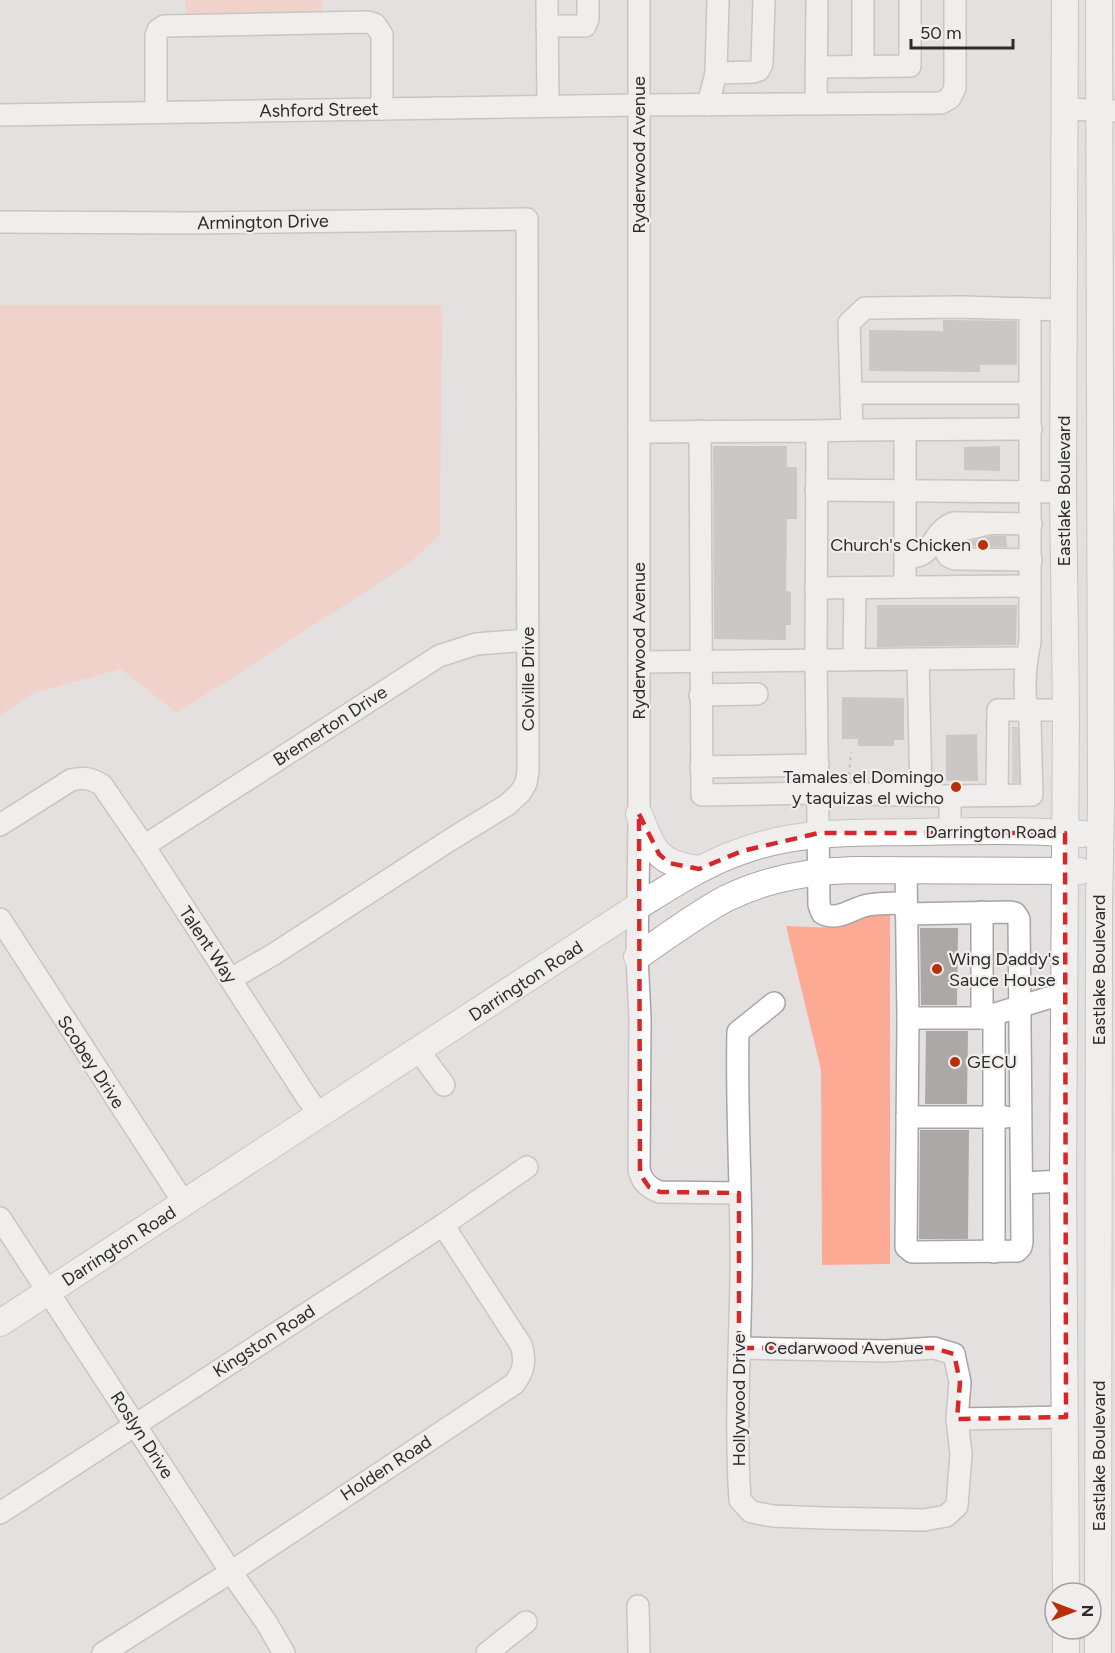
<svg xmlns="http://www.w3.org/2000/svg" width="1115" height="1653" font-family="Figtree,sans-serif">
<rect width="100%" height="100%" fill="#e4e0df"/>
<!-- green -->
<g fill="#fec1b2">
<polygon points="185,0 322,0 322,15 186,16"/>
<polygon points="0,305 442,305 440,535 407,565 177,713 121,669 33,693 0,715"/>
</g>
<!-- water -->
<polygon fill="#fdaa95" points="890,911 890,1264 822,1265 821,1070 786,926 837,928 852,924 860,917"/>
<!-- building -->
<g fill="#aba8a7">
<polygon points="943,320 1017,321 1017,365 980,365 980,372 869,371 869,330 943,331"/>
<polygon points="713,446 787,446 787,467 797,467 797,519 787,519 786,591 791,592 791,625 786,625 786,640 714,639"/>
<polygon points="1000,446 1000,471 964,470 964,447"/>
<polygon points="991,536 1006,536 1007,547 959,546 959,544"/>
<polygon points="877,605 1017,605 1016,645 877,647"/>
<polygon points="842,697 904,698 904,740 894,740 894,746 858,746 858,739 842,739"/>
<polygon points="1012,727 1017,727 1019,782 1012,782"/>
<polygon points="977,734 978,781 946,781 946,735"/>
<polygon points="920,928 958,928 957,1005 921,1005"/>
<polygon points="926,1031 968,1031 967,1104 925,1104"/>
<polygon points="920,1130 969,1130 968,1239 919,1239"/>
</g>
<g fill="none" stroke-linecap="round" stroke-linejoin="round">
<!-- minor-tunnel -->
<g stroke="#bfbcbb" stroke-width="21" stroke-dasharray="21 10" stroke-linecap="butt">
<polyline points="1012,739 1027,739"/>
<polyline points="1012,755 1027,755"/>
<polyline points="1012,772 1027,772"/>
</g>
<defs>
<g id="minor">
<polyline points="547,0 548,106"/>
<path d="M 639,0 L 639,828 L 637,957 L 640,1018 L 639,1169 C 641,1181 648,1188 660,1192 L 739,1193"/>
<polyline points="863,0 863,67"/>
<polyline points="547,26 585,26 588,19 588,0"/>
<polyline points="816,67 910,66 910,0"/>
<polyline points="716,73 718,0"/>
<polyline points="816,104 817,0"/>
<polyline points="708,105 716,73 753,72 759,70 762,64 764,0"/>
<polyline points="1066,109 1115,111"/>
<polyline points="156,112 156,36 158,30 164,26 368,22 375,24 382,35 382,109"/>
<polyline points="0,115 639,105 941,103 950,98 955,88 955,0"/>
<polyline points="0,222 191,223 527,219 528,771 526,783 520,793 507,805 450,840 274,954 231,979"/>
<polyline points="851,393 1030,393"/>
<polyline points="852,430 1031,429"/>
<polyline points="905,430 905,587"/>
<polyline points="700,431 702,795 819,793 950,796 950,831"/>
<polyline points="817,431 852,430 849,323 865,308 962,307 1063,310"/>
<path d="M 639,432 L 817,431 L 816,660 L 819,905 L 822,913 C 838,922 852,908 868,905 C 880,903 893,903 906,903"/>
<polyline points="816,490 1063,492"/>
<path d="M 988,524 L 949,533 C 944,541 943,548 948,556 L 955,559 L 1031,560"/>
<path d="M 905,558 C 938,557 927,535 953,523 L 1031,524"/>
<polyline points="816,588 1030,586"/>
<polyline points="854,659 855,588"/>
<polyline points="918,659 921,795"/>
<polyline points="639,662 1026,658"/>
<polyline points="700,695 757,694"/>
<polyline points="701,767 818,765"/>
<path d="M 997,795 L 998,710 L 1027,710 C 1023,687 1025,665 1030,642 L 1030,309"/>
<polyline points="950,796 1032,795 1030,722 1027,710 1066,710"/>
<path d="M 0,825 L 71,780 C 83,777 91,778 102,785 L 144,846 L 308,1099 L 320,1115"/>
<polyline points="144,846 439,656 476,644 528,640"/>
<polyline points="906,870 908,1018 906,1247 912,1252 1017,1251 1021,1247 1022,1242 1019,919 1015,913 1010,912 906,914"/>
<polyline points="982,912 982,1018"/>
<polyline points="0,919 184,1203"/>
<polyline points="908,1018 982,1018 1048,998 1064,998"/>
<polyline points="419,1051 444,1085"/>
<polyline points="907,1117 1006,1117"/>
<polyline points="1022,1183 1063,1181"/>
<polyline points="0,1218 231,1572 266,1622 284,1653"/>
<polyline points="994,1252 994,1015"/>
<path d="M 739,1348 L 886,1351 L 934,1348 L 954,1354 L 960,1382 L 957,1419 L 961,1454 L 957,1506 L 946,1516 L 924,1520 L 823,1518 L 773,1516 L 751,1512 L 740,1500 C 735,1425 740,1350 741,1275 C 742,1194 736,1113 738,1032 L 774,1003"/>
<polyline points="957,1419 1066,1417"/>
<polyline points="0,1513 443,1225 527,1167"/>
<polyline points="638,1606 639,1653"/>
<path d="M 103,1653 L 231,1572 L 514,1384 C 524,1371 526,1361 521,1345 L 443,1225"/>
<polyline points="487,1653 526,1622"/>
</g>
<g id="major">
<polyline points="1065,0 1063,492 1066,710 1063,1181 1066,1593"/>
<path d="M 639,814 C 654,851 656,863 699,869"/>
<path d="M 637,957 C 666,937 694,916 725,899 C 765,879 810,871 854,870 L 1080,871"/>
<path d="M 0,1323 L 637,907 C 671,886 704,864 742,851 C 799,830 859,833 918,832 C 973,831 1028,830 1083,834"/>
<polyline points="1066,1629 1066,1653"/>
<polyline points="1098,1653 1099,905 1101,806 1099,0"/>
</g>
</defs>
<!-- minor casing -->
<use href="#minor" stroke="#a8a4a4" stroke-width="24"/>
<!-- major casing -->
<use href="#major" stroke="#a8a4a4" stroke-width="28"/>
<!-- path -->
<g stroke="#989695" stroke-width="2" stroke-dasharray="3 4.5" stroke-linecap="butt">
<polyline points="849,775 851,752"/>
<polyline points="1048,1619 1048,1601"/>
</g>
<!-- minor -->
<use href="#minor" stroke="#fff" stroke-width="21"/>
<!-- major -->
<use href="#major" stroke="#fff" stroke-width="26"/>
</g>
<!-- marked area -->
<path d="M0 0H1115V1653H0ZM 639,814 L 659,854 L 669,863 L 699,869 L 742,851 L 819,833 L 1065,833 L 1066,1417 L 957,1419 L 960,1382 L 954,1354 L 934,1348 L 739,1348 L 739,1193 L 660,1192 L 649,1187 L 640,1174 Z" fill="#e4e0df" fill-opacity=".55" fill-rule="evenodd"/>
<path fill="none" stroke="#d62828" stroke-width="4.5" stroke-dasharray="12 8" stroke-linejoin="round" d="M 639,814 L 659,854 L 669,863 L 699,869 L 742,851 L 819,833 L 1065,833 L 1066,1417 L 957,1419 L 960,1382 L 954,1354 L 934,1348 L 739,1348 L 739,1193 L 660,1192 L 649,1187 L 640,1174 Z"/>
<!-- markers -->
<g fill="#b92f08" stroke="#f1edec" stroke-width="2">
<circle cx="983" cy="545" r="6"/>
<circle cx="956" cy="787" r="6"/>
<circle cx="937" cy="969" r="6"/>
<circle cx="955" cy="1062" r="6"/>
</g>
<g text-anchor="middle" stroke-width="4.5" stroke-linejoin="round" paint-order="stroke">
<!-- street labels -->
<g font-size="18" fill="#2d2c2c" stroke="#f1edec">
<text transform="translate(319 110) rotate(-1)" y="6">Ashford Street</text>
<text transform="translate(639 155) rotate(-90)" y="6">Ryderwood Avenue</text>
<text transform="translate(263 222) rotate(-1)" y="6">Armington Drive</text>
<text transform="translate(1064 491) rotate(-90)" y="6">Eastlake Boulevard</text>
<text transform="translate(639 641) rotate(-90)" y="6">Ryderwood Avenue</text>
<text transform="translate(528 679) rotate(-90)" y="6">Colville Drive</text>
<text transform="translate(330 726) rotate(-33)" y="6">Bremerton Drive</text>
<text x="991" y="838">Darrington Road</text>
<text transform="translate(208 945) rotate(56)" y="6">Talent Way</text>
<text transform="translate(1099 970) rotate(-90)" y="6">Eastlake Boulevard</text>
<text transform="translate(526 981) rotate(-33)" y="6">Darrington Road</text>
<text transform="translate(91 1062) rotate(57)" y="6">Scobey Drive</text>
<text transform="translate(119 1246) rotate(-33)" y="6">Darrington Road</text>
<text transform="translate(264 1341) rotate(-33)" y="6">Kingston Road</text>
<text x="844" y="1354">Cedarwood Avenue</text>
<text transform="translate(739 1400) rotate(-90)" y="6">Hollywood Drive</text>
<text transform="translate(142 1435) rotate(57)" y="6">Roslyn Drive</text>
<text transform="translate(1099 1456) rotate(-90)" y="6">Eastlake Boulevard</text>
<text transform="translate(386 1468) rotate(-33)" y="6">Holden Road</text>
</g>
<!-- poi labels -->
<g font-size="18" fill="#2d2c2c" stroke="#f1edec" text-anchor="end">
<text x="971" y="551">Church's Chicken</text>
<text x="944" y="783">Tamales el Domingo<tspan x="944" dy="21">y taquizas el wicho</tspan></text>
<text x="949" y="965" text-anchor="start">Wing Daddy's<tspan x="949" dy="21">Sauce House</tspan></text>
<text x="967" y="1068" text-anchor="start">GECU</text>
</g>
</g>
<!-- north arrow -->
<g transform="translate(1073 1611) rotate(90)"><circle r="28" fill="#f1edec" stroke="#a3a09f" stroke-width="1.5"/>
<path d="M0-4.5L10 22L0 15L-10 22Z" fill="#b92f08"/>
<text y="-9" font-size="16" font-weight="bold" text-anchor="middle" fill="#2d2c2c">N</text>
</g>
<!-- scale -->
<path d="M911 39v9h102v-9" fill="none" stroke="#2d2c2c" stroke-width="3"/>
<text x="920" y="39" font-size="18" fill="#2d2c2c" stroke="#f1edec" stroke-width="4.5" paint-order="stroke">50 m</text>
</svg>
